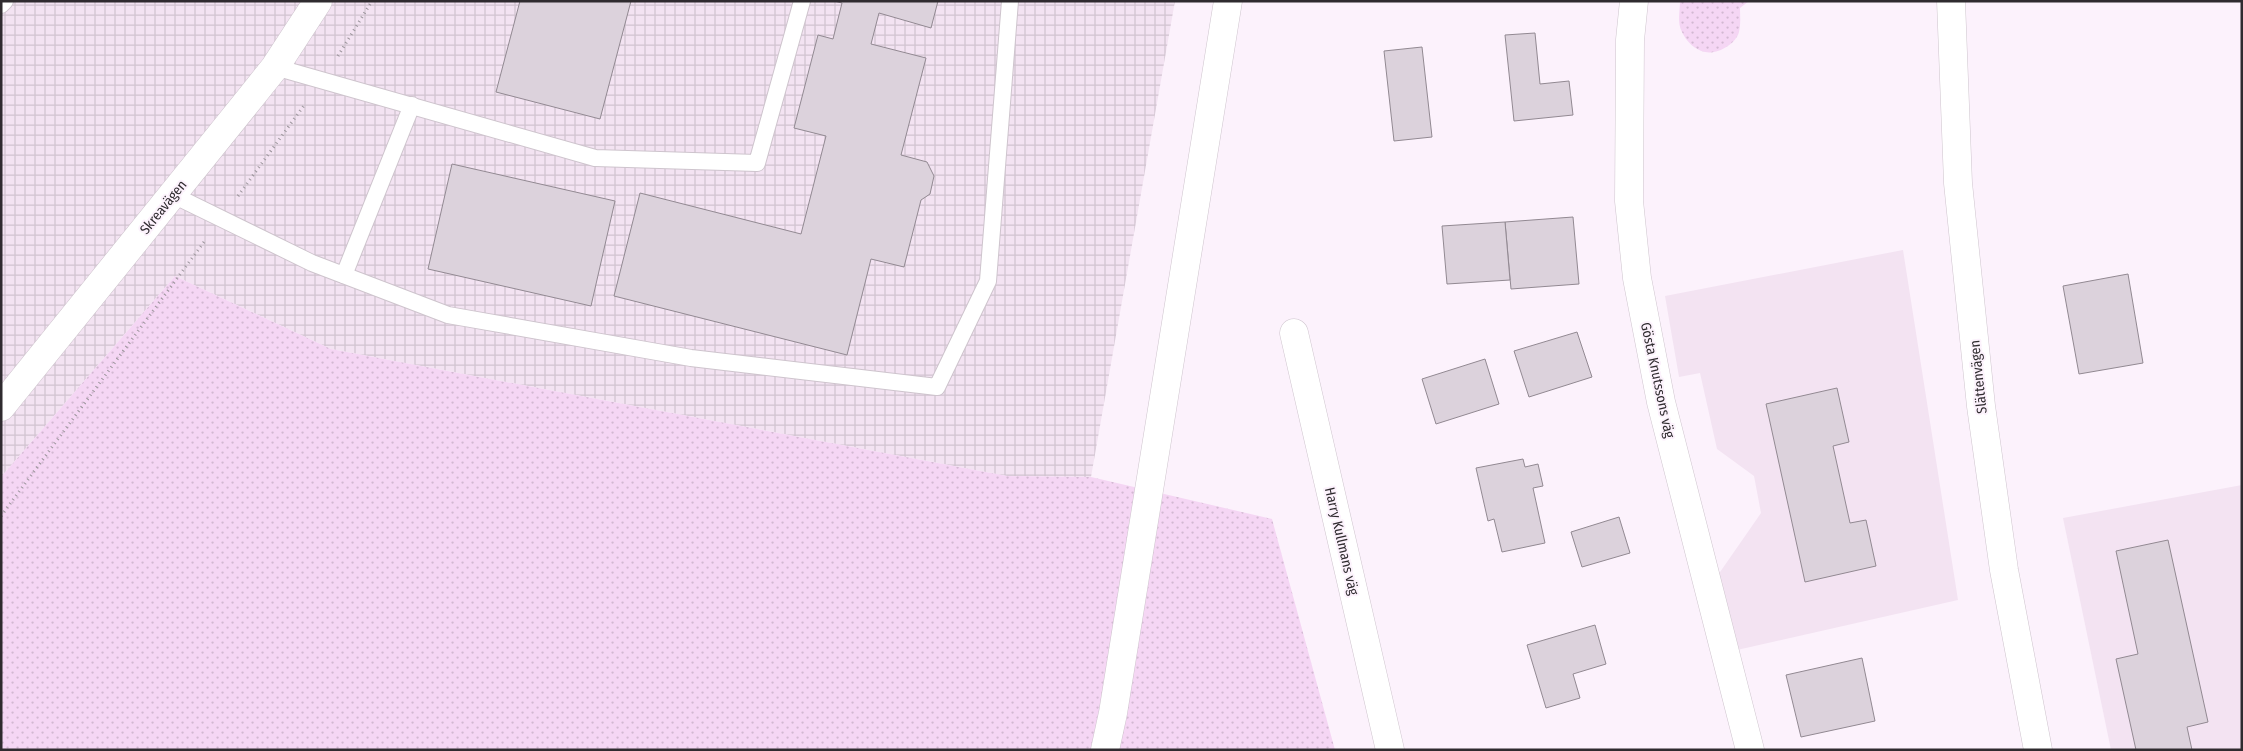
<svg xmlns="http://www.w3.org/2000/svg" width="2243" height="751" font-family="'Fira Sans Condensed',sans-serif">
<defs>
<pattern id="industrial-grid" width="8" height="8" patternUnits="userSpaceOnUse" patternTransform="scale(1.25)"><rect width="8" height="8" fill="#f3e3f2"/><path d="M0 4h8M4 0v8" fill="none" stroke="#d1c3d0"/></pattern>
<pattern id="green-dots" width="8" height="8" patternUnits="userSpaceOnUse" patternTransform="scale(1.25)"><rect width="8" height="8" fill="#f5d6f4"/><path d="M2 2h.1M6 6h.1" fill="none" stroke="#d2b8d2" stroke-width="1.8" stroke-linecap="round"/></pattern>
</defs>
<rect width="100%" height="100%" fill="#fcf2fc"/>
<!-- built -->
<g fill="#f3e3f2">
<polygon points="1903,250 1958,600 1737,650 1718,575 1761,513 1754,476 1717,449 1700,373 1679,377 1665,296"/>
<polygon points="2242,485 2242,750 2111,750 2063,518"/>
</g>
<!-- industrial -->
<polygon fill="url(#industrial-grid)" points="1,1 1175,1 1091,477 1007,476 331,349 175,276 1,477"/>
<!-- green -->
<g fill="url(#green-dots)">
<path d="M 1680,1 L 1749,1 L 1740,8 C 1740,16 1741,24 1739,32 C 1736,44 1717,55 1705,52 C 1695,50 1686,41 1682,32 C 1677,23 1680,11 1680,1 Z"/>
<polygon points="175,276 331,349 1007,476 1091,477 1272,519 1335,750 1,750 1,477"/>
</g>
<!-- building -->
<g fill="#dcd2dc" stroke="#928992">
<polygon points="520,1 631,1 600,119 496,92"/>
<polygon points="834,1 938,1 931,28 879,13 871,44 926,58 901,155 927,162 934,176 930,194 921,200 904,267 871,259 847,355 614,296 640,193 801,234 826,136 794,128 818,35 833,39 842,3"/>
<polygon points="1535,33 1540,84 1569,81 1573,115 1514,121 1505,35"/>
<polygon points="1422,47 1432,137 1394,141 1384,51"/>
<polygon points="452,164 615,201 591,306 428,269"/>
<polygon points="1573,217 1579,284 1511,289 1505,222"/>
<polygon points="1505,222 1510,280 1447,284 1442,226"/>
<polygon points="2128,274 2143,363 2079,374 2063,286"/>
<polygon points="1577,332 1592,377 1529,397 1514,351"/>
<polygon points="1485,359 1499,404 1436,424 1422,379"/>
<polygon points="1837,388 1849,442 1833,446 1850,523 1866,520 1876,566 1805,582 1766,404"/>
<polygon points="1523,459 1525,467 1538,464 1543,486 1533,488 1545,543 1502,552 1494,519 1488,521 1476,468"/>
<polygon points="1619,517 1630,553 1582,567 1571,532"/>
<polygon points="2168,540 2208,722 2187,727 2192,750 2136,750 2116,659 2138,654 2116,551"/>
<polygon points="1595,625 1606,664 1573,674 1580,698 1546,708 1527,645"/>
<polygon points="1862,658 1875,721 1801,737 1786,675"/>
</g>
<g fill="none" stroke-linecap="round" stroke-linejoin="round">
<defs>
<g id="service">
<polyline points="1,5 5,1"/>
<polyline points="275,67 595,158 757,163 802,1"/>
<polyline points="173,195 312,263 448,315 691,358 937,387 988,281 1010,1"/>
<polyline points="344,275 412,105"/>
</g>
<g id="minor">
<polyline points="1634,1 1630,40 1629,201 1637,278 1661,402 1750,750"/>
<polyline points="1951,1 1958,183 1981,406 2004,570 2038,750"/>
<polyline points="1294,333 1390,750"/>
</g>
<polyline id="tertiary" points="1,407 251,97 275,67 318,1"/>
<polyline id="secondary" points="1105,750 1113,713 1228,1"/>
</defs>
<!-- service casing -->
<use href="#service" stroke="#cec4cd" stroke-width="18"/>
<!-- minor casing -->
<use href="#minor" stroke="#cec4cd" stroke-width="29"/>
<!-- tertiary casing -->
<use href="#tertiary" stroke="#cec4cd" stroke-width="29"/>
<!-- secondary casing -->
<use href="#secondary" stroke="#cec4cd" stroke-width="29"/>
<!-- path -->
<g stroke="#9b949b" stroke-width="3" stroke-dasharray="1 4" stroke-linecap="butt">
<polyline points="338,56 372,1"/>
<polyline points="238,196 305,104"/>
<polyline points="1,516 204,242"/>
</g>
<!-- service -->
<use href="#service" stroke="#fff" stroke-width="16"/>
<!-- minor -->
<use href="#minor" stroke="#fff" stroke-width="28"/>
<!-- tertiary -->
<use href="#tertiary" stroke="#fff" stroke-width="28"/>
<!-- secondary -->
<use href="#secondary" stroke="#fff" stroke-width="28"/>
</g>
<g text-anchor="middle" stroke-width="4" stroke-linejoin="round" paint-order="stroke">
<!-- street labels -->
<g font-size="14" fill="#2f2b2f" stroke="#fcf2fc">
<text transform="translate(163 207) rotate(-51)" y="5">Skreavägen</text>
<text transform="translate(1978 377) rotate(-96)" y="5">Slättenvägen</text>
<text transform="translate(1658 380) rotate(78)" y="5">Gösta Knutssons väg</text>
<text transform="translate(1342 541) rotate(77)" y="5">Harry Kullmans väg</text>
</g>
</g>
<!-- border -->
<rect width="2243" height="751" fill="none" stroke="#2f2b2f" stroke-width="5"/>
</svg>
